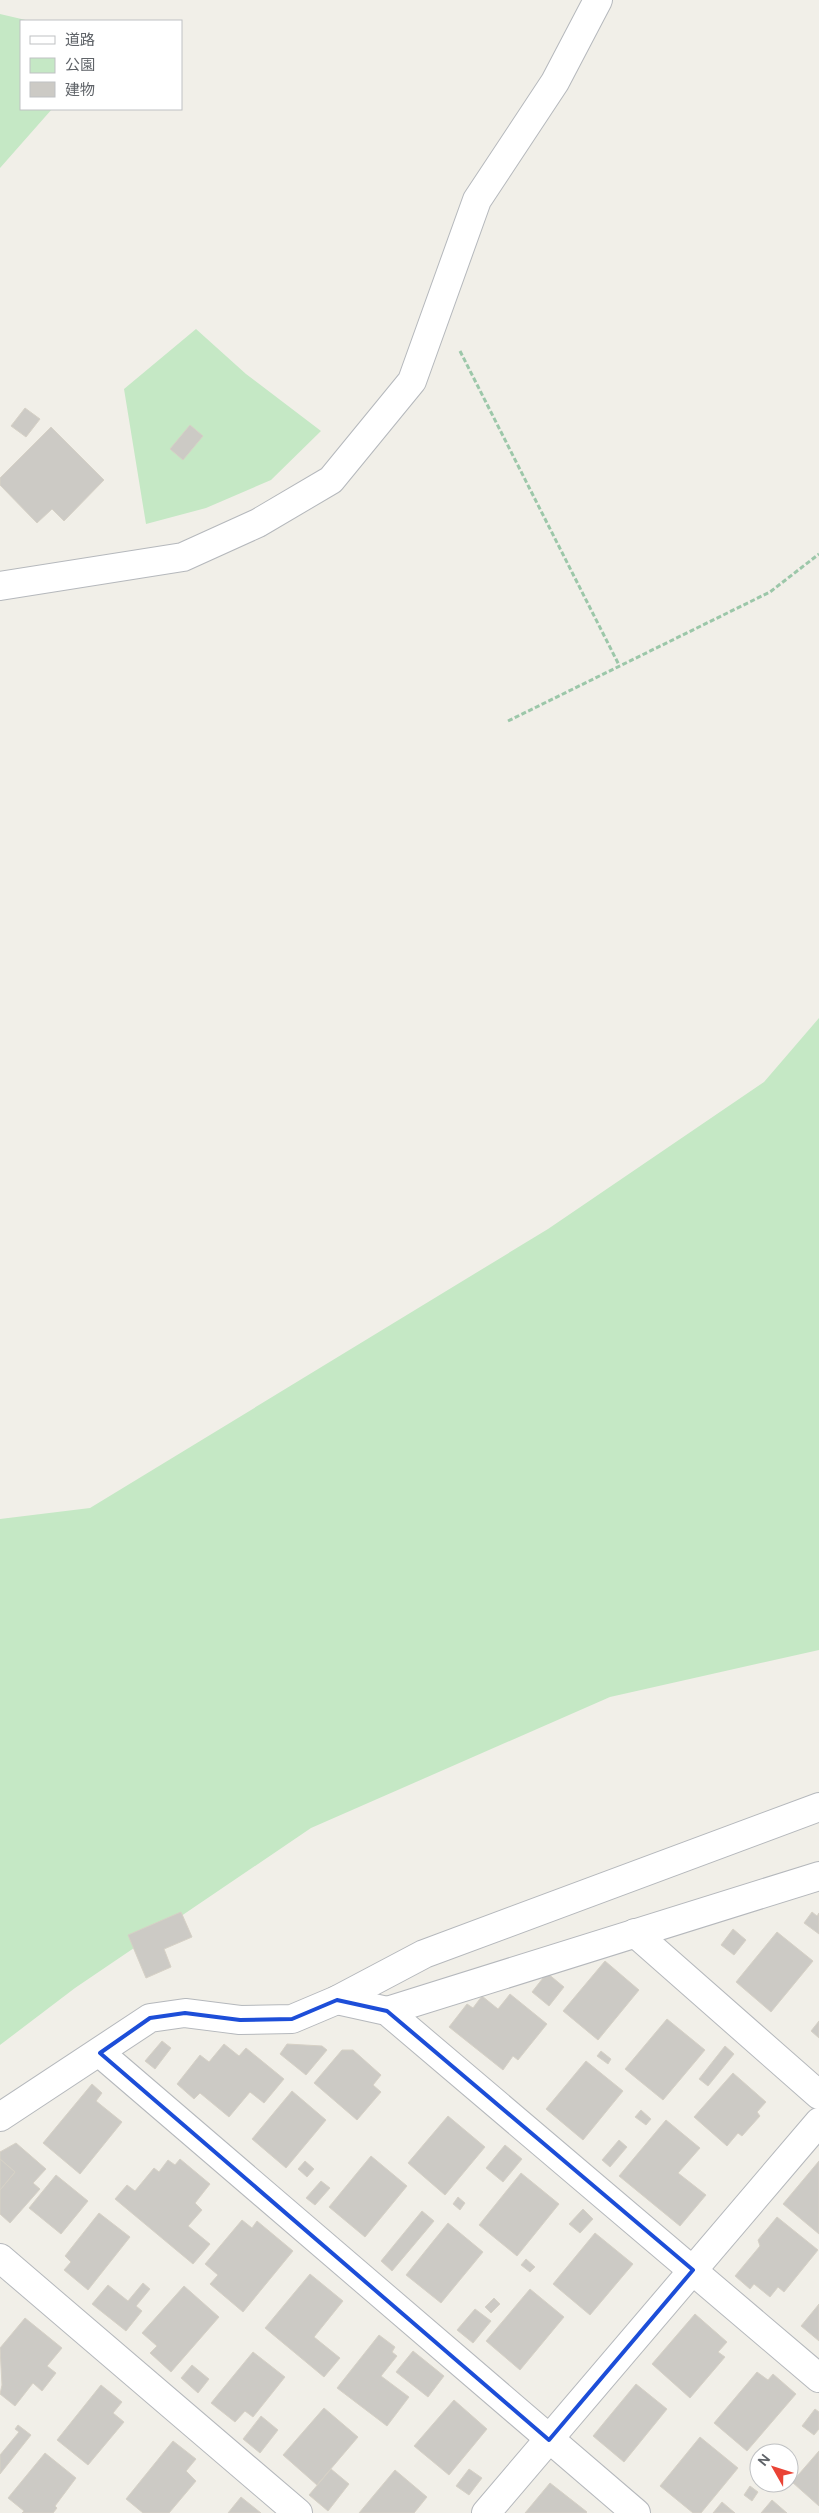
<svg xmlns="http://www.w3.org/2000/svg" width="819" height="2513" font-family="'DM Sans','Noto Sans JP',sans-serif">
<rect width="100%" height="100%" fill="#f1efe8"/>
<!-- green -->
<g fill="#c5e8c5">
<polygon points="0,14 30,21 21,21 21,109 52,109 0,168"/>
<polygon points="196,329 246,374 321,431 271,480 206,508 146,524 124,389"/>
<polygon points="819,1018 819,1650 610,1697 311,1828 75,1988 0,2045 0,1519 90,1508 548,1229 764,1082"/>
</g>
<!-- building -->
<g fill="#cccac5" stroke="#d6d1c6">
<polygon points="25,408 40,419 26,437 11,426"/>
<polygon points="190,425 203,436 183,460 170,449"/>
<polygon points="51,427 104,480 64,521 52,509 37,523 0,485 0,478"/>
<polygon points="181,1912 192,1937 164,1949 171,1967 146,1978 128,1935"/>
<polygon points="812,1912 817,1916 819,1913 819,1934 804,1923"/>
<polygon points="733,1929 746,1940 734,1955 721,1945"/>
<polygon points="777,1932 813,1961 771,2012 736,1982"/>
<polygon points="605,1961 639,1990 598,2040 563,2011"/>
<polygon points="547,1973 564,1987 549,2006 532,1992"/>
<polygon points="510,1994 547,2024 518,2060 513,2056 503,2070 449,2027 467,2004 473,2008 482,1996 498,2009"/>
<polygon points="667,2019 705,2050 663,2100 625,2069"/>
<polygon points="819,2021 819,2038 811,2031"/>
<polygon points="162,2041 171,2048 155,2069 145,2061"/>
<polygon points="224,2044 239,2056 246,2048 284,2079 264,2103 250,2092 229,2117 200,2093 194,2099 177,2084 200,2055 209,2062"/>
<polygon points="287,2044 322,2046 327,2050 306,2075 280,2054"/>
<polygon points="725,2046 734,2054 708,2086 699,2079"/>
<polygon points="342,2050 353,2050 381,2075 373,2085 381,2092 357,2120 314,2083"/>
<polygon points="601,2051 611,2059 608,2064 597,2056"/>
<polygon points="586,2061 623,2091 583,2140 546,2109"/>
<polygon points="733,2073 766,2102 757,2112 760,2116 742,2136 738,2133 727,2146 694,2117"/>
<polygon points="92,2084 102,2093 96,2101 122,2122 80,2174 43,2143"/>
<polygon points="292,2091 326,2120 286,2168 252,2139"/>
<polygon points="641,2110 651,2119 646,2125 635,2117"/>
<polygon points="448,2116 485,2147 445,2195 408,2163"/>
<polygon points="666,2120 700,2148 678,2173 706,2195 680,2226 619,2176"/>
<polygon points="619,2140 627,2147 610,2167 602,2160"/>
<polygon points="16,2143 46,2169 33,2183 40,2189 10,2223 0,2214 0,2190 15,2172 0,2159 0,2152"/>
<polygon points="505,2145 522,2159 503,2182 486,2168"/>
<polygon points="371,2156 407,2186 365,2237 329,2207"/>
<polygon points="0,2159 15,2172 0,2190"/>
<polygon points="180,2159 210,2184 195,2203 202,2210 188,2226 210,2244 193,2264 115,2199 127,2185 135,2191 154,2168 159,2172 168,2160 175,2165"/>
<polygon points="305,2161 314,2169 307,2177 298,2169"/>
<polygon points="819,2161 819,2234 783,2204"/>
<polygon points="521,2173 559,2204 517,2256 479,2225"/>
<polygon points="56,2175 88,2201 61,2234 29,2208"/>
<polygon points="321,2181 330,2188 315,2205 306,2198"/>
<polygon points="458,2197 465,2203 460,2210 453,2204"/>
<polygon points="583,2209 593,2219 580,2233 569,2224"/>
<polygon points="422,2211 434,2221 392,2271 381,2261"/>
<polygon points="99,2213 130,2237 88,2290 64,2270 71,2262 65,2256"/>
<polygon points="777,2217 818,2250 784,2292 778,2287 770,2297 754,2284 750,2289 735,2276 760,2246 758,2240"/>
<polygon points="242,2220 252,2228 257,2221 293,2251 243,2312 210,2284 218,2275 205,2264"/>
<polygon points="448,2223 483,2252 441,2303 406,2275"/>
<polygon points="595,2233 633,2264 590,2315 553,2284"/>
<polygon points="526,2259 535,2267 530,2272 521,2265"/>
<polygon points="310,2274 343,2301 314,2337 340,2358 324,2377 265,2328"/>
<polygon points="143,2283 150,2289 136,2306 142,2311 126,2331 92,2304 108,2285 128,2301"/>
<polygon points="184,2286 219,2317 171,2372 150,2353 157,2346 142,2333"/>
<polygon points="530,2289 564,2317 520,2370 486,2341"/>
<polygon points="494,2298 500,2304 491,2313 485,2307"/>
<polygon points="819,2304 819,2341 801,2326"/>
<polygon points="475,2309 491,2321 473,2343 457,2330"/>
<polygon points="695,2314 727,2342 718,2352 725,2357 690,2398 652,2364"/>
<polygon points="25,2318 62,2348 47,2366 56,2373 42,2391 33,2383 15,2406 0,2394 2,2385 0,2348"/>
<polygon points="379,2335 395,2347 392,2352 397,2356 381,2376 409,2397 387,2426 337,2388"/>
<polygon points="413,2351 444,2376 428,2397 396,2372"/>
<polygon points="253,2352 285,2377 253,2417 245,2411 235,2422 211,2403"/>
<polygon points="192,2365 209,2379 198,2393 181,2378"/>
<polygon points="757,2372 768,2380 773,2374 796,2394 747,2451 714,2423"/>
<polygon points="636,2384 667,2409 624,2462 593,2436"/>
<polygon points="101,2385 122,2402 113,2413 124,2422 88,2465 57,2440"/>
<polygon points="454,2400 487,2429 449,2475 414,2446"/>
<polygon points="324,2408 358,2437 317,2485 283,2455"/>
<polygon points="815,2409 819,2412 819,2429 814,2435 802,2426"/>
<polygon points="261,2416 278,2430 260,2453 243,2439"/>
<polygon points="18,2425 31,2435 0,2474 0,2455 19,2432 15,2429"/>
<polygon points="700,2437 738,2468 701,2513 693,2513 660,2486"/>
<polygon points="173,2441 196,2459 186,2471 196,2481 169,2513 143,2513 126,2499"/>
<polygon points="819,2451 819,2506 792,2482"/>
<polygon points="45,2453 76,2478 55,2506 57,2508 53,2513 22,2513 24,2511 8,2498"/>
<polygon points="331,2469 349,2484 328,2511 309,2495"/>
<polygon points="469,2469 482,2478 469,2495 456,2486"/>
<polygon points="395,2470 427,2497 414,2513 359,2513"/>
<polygon points="550,2483 587,2512 586,2513 525,2513"/>
<polygon points="750,2486 758,2492 752,2501 744,2495"/>
<polygon points="241,2497 261,2513 228,2513"/>
<polygon points="772,2500 787,2513 761,2513"/>
<polygon points="722,2502 735,2513 713,2513"/>
</g>
<g fill="none" stroke-linecap="round" stroke-linejoin="round">
<defs>
<g id="minor">
<polyline points="0,586 183,557 258,523 331,480 412,381 477,200 555,82 598,0"/>
<polyline points="635,1933 819,2095"/>
<polyline points="337,2000 387,2011 819,2378"/>
<polyline points="387,2011 819,1876"/>
<polyline points="100,2053 636,2513"/>
<polyline points="0,2117 150,2018 185,2013 240,2020 292,2019 337,2000 424,1954 819,1807"/>
<polyline points="0,2258 298,2513"/>
<polyline points="486,2513 819,2122"/>
</g>
</defs>
<!-- minor casing -->
<use href="#minor" stroke="#b5b8bc" stroke-width="30"/>
<!-- path -->
<g stroke="#9cc7a9" stroke-width="3" stroke-dasharray="5 2.5" stroke-linecap="butt">
<polyline points="460,351 619,665"/>
<polyline points="508,721 770,592 819,554"/>
</g>
<!-- minor -->
<use href="#minor" stroke="#fff" stroke-width="28"/>
</g>
<!-- marked area -->
<path fill="none" stroke="#1d4ed8" stroke-width="4" stroke-linejoin="round" d="M 337,2000 L 387,2011 L 693,2270 L 549,2440 L 100,2053 L 150,2018 L 185,2013 L 240,2020 L 292,2019 Z"/>
<!-- legend -->
<rect x="20" y="20" width="162" height="90" fill="#ffffff" stroke="#bfc1c3"/>
<rect x="30" y="36" width="25" height="8" fill="#ffffff" stroke="#bfc1c3"/>
<text x="65" y="45" font-size="15" fill="#5f6368">道路</text>
<rect x="30" y="58" width="25" height="15" fill="#c5e8c5" stroke="#bfc1c3"/>
<text x="65" y="70" font-size="15" fill="#5f6368">公園</text>
<rect x="30" y="82" width="25" height="15" fill="#cccac5" stroke="#bfc1c3"/>
<text x="65" y="95" font-size="15" fill="#5f6368">建物</text>
<!-- north arrow -->
<g transform="translate(774 2468) rotate(309)"><circle r="24" fill="#ffffff" stroke="#bfc1c3"/>
<path d="M0-4L9 19L0 12L-9 19Z" fill="#ea4335"/>
<text y="-8" font-size="14" font-weight="bold" text-anchor="middle" fill="#5f6368">N</text>
</g>
</svg>
